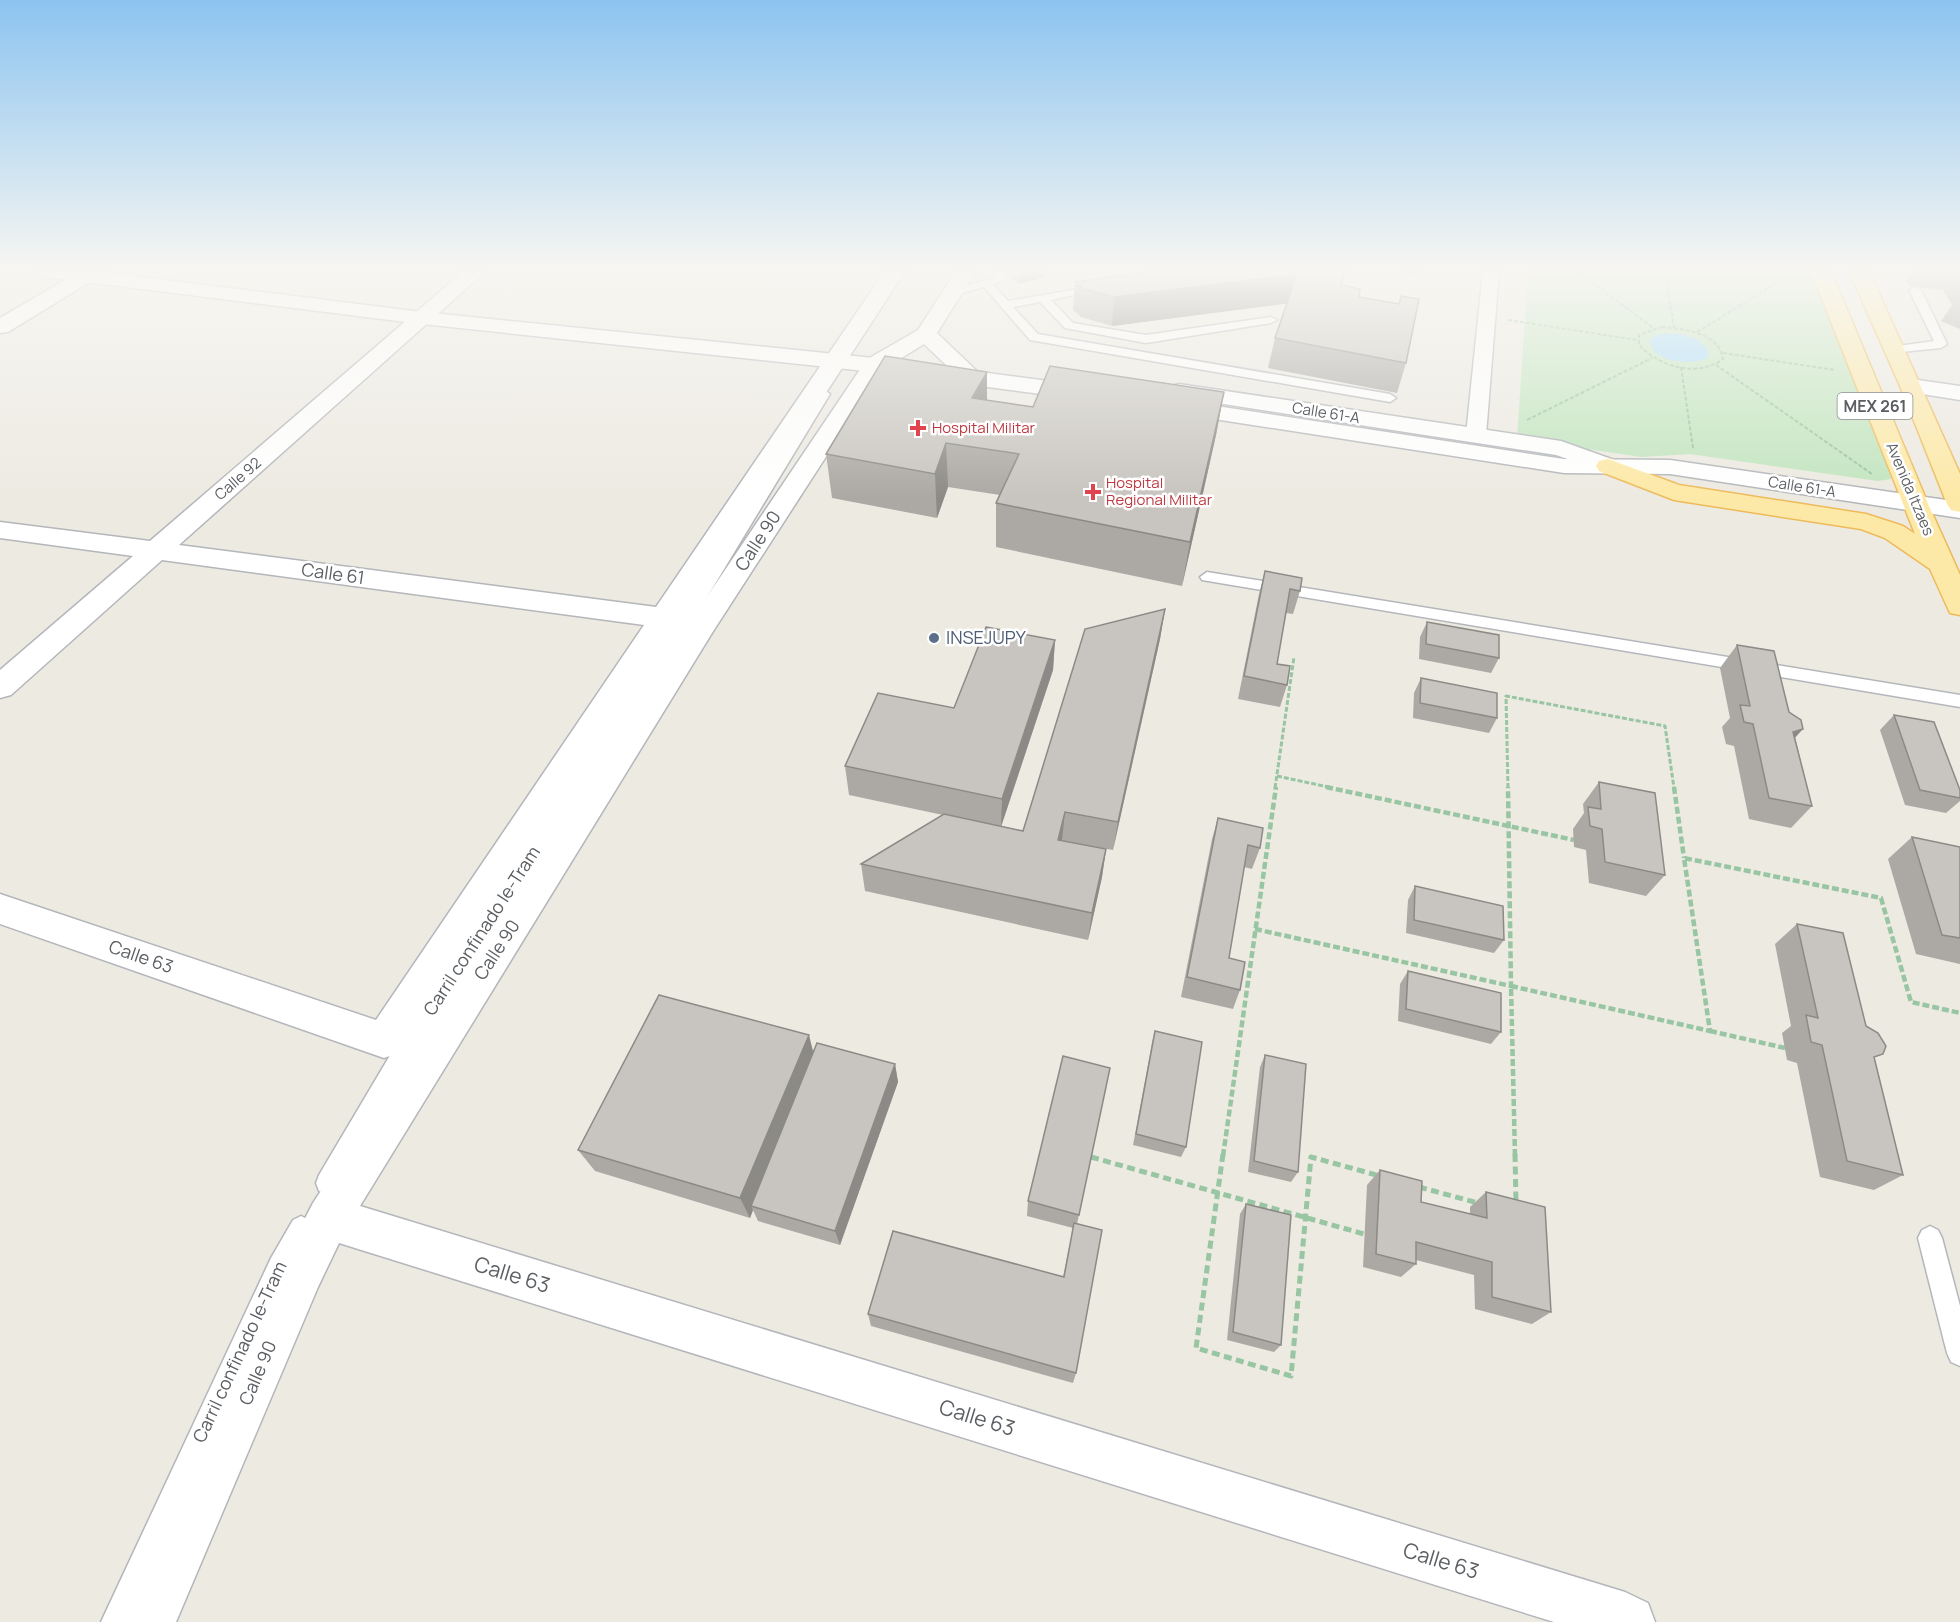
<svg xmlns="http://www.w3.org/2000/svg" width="1960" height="1622" font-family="Manrope,sans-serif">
<rect width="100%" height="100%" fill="#edeae2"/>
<!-- green -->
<polygon fill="#c2e5bf" points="1528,271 1811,271 1888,465 1891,479 1878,481 1690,454 1642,457 1517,439"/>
<!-- water -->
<path fill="#a3dcfd" d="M 1659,334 C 1675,332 1703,335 1709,354 L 1707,358 C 1692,366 1650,362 1650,340 Z"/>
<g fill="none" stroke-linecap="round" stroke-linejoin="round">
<defs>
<g id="service">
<polygon points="998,271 1008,271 1003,281 993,284 1008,301 1102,285 1102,289 1051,300 1073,323 1146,335 1271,317 1277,320 1271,323 1146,343 1065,328 1040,302 1013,307 1038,334 1390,394 1396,398 1390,402 1030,340 984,287 954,295 948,292 995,277"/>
<polygon points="1915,287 1921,290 1947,344 1941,348 1891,353 1891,347 1934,341 1909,290"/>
<polygon points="824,390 830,394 692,622 422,1039 335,1191 327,1194 319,1191 316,1183 319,1175 408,1025 682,614 818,394"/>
<polygon points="1207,572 1960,695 1960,707 1202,580 1200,577"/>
<polygon points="301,1216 309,1220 313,1228 287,1274 130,1622 101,1622 271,1258 293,1220"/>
<polygon points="1930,1226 1938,1230 1942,1238 1960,1306 1960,1366 1951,1362 1947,1353 1918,1238 1922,1230"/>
</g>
<polygon id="pedestrian" points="1483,271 1499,271 1486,435 1483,439 1469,439 1466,435"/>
<g id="minor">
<polygon points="80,271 104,271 101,275 8,332 0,333 0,318"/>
<polygon points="464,271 486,271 179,545 656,607 885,271 905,271 398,1053 384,1058 0,924 0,894 376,1020 644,625 162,560 11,695 0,698 0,670 133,556 0,538 0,522 150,541"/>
<polygon points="956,271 976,271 937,333 982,376 979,381 971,383 963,381 924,344 882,370 712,633 360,1206 1625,1592 1648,1603 1655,1622 1554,1622 339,1243 318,1287 176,1622 124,1622 286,1255 313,1203 692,619 863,365 866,360 918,330"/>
<polygon points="1179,384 1561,441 1617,461 1620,466 1617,471 1608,473 1556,455 1171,396 1168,391 1171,386"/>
</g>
<g id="tertiary">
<polygon points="36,271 94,271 422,312 874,358 1087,386 1095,388 1098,393 1095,398 1087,400 874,372 422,324 46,277 39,275"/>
<polygon points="1911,379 1960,386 1960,400 1903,391 1900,386 1903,381"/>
<polygon points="1177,400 1564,459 1670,460 1960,502 1960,518 1670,474 1564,473 1169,412 1165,407 1169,402"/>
</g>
<g id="primary">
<polygon points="1811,271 1831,271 1928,504 1960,575 1960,615 1950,613 1930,569 1885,538 1861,529 1674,500 1599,471 1596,466 1599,461 1608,459 1679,485 1866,514 1903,526 1915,534"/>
<polygon points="1849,271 1869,271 1960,474 1960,512 1951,510 1947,504 1900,386"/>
</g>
</defs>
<!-- service casing -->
<use href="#service" stroke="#b3b6ba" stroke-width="3"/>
<!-- pedestrian casing -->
<use href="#pedestrian" stroke="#b3b6ba" stroke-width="3"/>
<!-- minor casing -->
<use href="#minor" stroke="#b3b6ba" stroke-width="3"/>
<!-- tertiary casing -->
<use href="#tertiary" stroke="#b3b6ba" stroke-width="3"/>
<!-- primary casing -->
<use href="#primary" stroke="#eeba5a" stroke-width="3"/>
<!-- path-far3 -->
<g stroke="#98c5a2" stroke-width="2" stroke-dasharray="4 2" stroke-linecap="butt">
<polyline points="1577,271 1653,328"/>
<polyline points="1665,271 1674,328"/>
<polyline points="1508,320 1637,340"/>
<path d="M 1662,327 C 1685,329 1718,332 1723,359 C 1697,378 1660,367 1639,345 L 1639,335 Z"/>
<polyline points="1697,332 1793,273"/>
<polyline points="1723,353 1835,370"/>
<polyline points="1716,365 1872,474"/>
<polyline points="1681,367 1693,448"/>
<polyline points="1527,420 1652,358"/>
</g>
<!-- path-far2 -->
<g stroke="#98c5a2" stroke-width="3" stroke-dasharray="5 2" stroke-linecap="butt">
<polyline points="1277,776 1333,788"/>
<polyline points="1275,788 1294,657"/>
<polyline points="1508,788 1506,696 1665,726 1674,788"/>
</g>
<!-- path-far1 -->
<g stroke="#98c5a2" stroke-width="4.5" stroke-dasharray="7 3" stroke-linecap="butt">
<polyline points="1326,787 1574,840"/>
<polyline points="1674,787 1684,858"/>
<polyline points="1255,929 1511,986 1508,787"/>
<polyline points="1710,1031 1785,1048"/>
<polyline points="1223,1156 1276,787"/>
<polyline points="1515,1156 1511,986 1710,1031 1684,858 1881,898 1911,1002 1960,1013"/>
</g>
<!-- path -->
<g stroke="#98c5a2" stroke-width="5" stroke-dasharray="8 4.5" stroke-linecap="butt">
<polyline points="1223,1154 1196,1348 1291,1376 1311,1157 1380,1176"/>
<polyline points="1515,1154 1516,1203"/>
<polyline points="1091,1157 1364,1234"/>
<polyline points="1419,1187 1478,1203"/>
</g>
<!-- service -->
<use href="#service" fill="#fff" fill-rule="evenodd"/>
<!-- pedestrian -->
<use href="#pedestrian" fill="#fff" fill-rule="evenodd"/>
<!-- minor -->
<use href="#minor" fill="#fff" fill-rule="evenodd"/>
<!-- tertiary -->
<use href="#tertiary" fill="#fff" fill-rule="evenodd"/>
<!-- primary -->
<use href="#primary" fill="#fde9a7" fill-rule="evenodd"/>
</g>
<!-- wall -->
<g fill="#aca9a5">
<polygon points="1012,271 1045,271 1045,277 1019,284 1012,279"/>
<polygon points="1346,271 1342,285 1359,297 1398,304 1401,296 1406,363 1397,393 1268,368 1275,338 1287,303 1112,326 1081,317 1073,310 1075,282"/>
<polygon points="1405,271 1419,271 1417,276 1404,274"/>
<polygon points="1912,271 1960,271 1960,329 1941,321 1952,305 1943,290 1910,286 1906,280"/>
<polygon points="1224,392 1216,435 1182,586 996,547 996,503 1000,495 948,487 937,518 832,498 826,454 987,400 1033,407"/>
<polygon points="1265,571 1300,591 1293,614 1286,613 1277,664 1287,685 1280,707 1238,699 1259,594"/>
<polygon points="1165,609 1160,639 1113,850 1062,841 1106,849 1102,877 1088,940 865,891 861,864 943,815 849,795 845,766 954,708 1055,640 1053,670 1001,826 1023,831"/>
<polygon points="1427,622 1499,658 1491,673 1419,659 1420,637"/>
<polygon points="1737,645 1795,737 1812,806 1791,828 1749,819 1734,746 1726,744 1722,727 1730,718 1720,668"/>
<polygon points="1421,678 1497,718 1489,733 1413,718 1414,693"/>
<polygon points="1894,715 1960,790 1960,801 1946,813 1905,805 1880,730"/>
<polygon points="1599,782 1665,875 1646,896 1589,883 1586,850 1574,847 1573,829 1584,813 1583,804"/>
<polygon points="1218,818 1260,848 1252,869 1244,867 1229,958 1240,990 1233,1009 1181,997 1212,839"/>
<polygon points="1912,837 1960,847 1960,964 1916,954 1888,859"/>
<polygon points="1415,886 1504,940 1494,953 1406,933 1408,900"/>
<polygon points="1797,924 1875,1060 1903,1175 1874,1190 1820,1177 1797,1063 1787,1060 1782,1033 1791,1026 1775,944"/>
<polygon points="1408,971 1501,1032 1491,1044 1398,1021 1400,984"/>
<polygon points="1155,1031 1186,1147 1181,1157 1133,1145 1152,1043"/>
<polygon points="814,1052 895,1064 898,1082 840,1245 758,1221 753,1210 750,1218 595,1171 578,1150"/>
<polygon points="1265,1055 1298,1172 1291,1182 1248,1172 1260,1067"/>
<polygon points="1110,1068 1077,1224 1076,1373 1073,1383 871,1326 868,1314 1063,1277 1073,1228 1027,1216 1028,1201"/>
<polygon points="1380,1170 1421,1202 1470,1214 1470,1207 1486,1192 1551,1312 1532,1324 1475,1309 1474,1275 1416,1260 1416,1264 1401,1277 1363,1267 1367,1185"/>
<polygon points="1246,1204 1281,1345 1274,1352 1227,1340 1240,1214"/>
</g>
<!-- shaded-wall -->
<g fill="#8c8a86">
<polygon points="1020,271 1045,271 1045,277 1019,284"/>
<polygon points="1297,274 1291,303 1112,326 1114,297"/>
<polygon points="987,372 987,415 972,398"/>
<polygon points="1224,392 1216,435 1182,586 1190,542"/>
<polygon points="946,443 948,487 937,518 935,474"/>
<polygon points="1165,609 1160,639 1113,850 1118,822"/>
<polygon points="1055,640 1053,670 1001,827 1002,799"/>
<polygon points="1803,729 1783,751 1793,732"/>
<polygon points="1065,812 1062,840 1055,867 1058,840"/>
<polygon points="1106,849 1102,877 1088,940 1092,913"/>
<polygon points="809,1035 815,1059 751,1206 753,1210 750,1218 740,1198"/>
<polygon points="895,1064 898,1082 840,1245 835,1231"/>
</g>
<!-- building -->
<g fill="#c8c5c0" stroke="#8c8a86" stroke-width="1.5">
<polygon points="1155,271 1345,271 1341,285 1360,289 1359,297 1399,304 1401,296 1419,299 1406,363 1275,338 1297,274 1114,297 1083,289 1075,282"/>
<polygon points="885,356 987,372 972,398 1033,407 1050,366 1224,392 1190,542 996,503 1019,454 946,443 935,474 826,454"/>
<polygon points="1265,571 1302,578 1300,591 1290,589 1277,664 1290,666 1287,685 1244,676"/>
<polygon points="1165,609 1118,822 1065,812 1058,840 1106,849 1092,913 861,864 944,814 1023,831 1085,629"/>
<polygon points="1427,622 1499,635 1499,658 1426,644"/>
<polygon points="986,627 1055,640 1002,799 845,766 878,693 954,708"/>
<polygon points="1737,645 1774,651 1789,712 1801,720 1803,729 1793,732 1812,806 1769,798 1753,724 1744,722 1740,705 1750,706"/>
<polygon points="1421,678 1497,693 1497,718 1420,703"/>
<polygon points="1894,715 1934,722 1960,790 1960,798 1920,790"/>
<polygon points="1599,782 1655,793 1665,875 1605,862 1602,829 1590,826 1588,807 1601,809"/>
<polygon points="1218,818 1263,828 1260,848 1248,845 1229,958 1245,962 1240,990 1187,977"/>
<polygon points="1912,837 1960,847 1960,938 1942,935"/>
<polygon points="1415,886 1503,906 1504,940 1414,920"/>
<polygon points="1797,924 1843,933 1866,1026 1878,1033 1886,1046 1883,1054 1874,1057 1903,1175 1847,1161 1822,1045 1811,1042 1806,1015 1818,1018"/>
<polygon points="1408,971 1501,993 1501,1032 1406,1009"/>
<polygon points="659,995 809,1035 740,1198 578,1150"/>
<polygon points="1155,1031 1202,1042 1186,1147 1136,1134"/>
<polygon points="817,1043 895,1064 835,1231 751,1206"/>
<polygon points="1265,1055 1306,1064 1298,1172 1254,1161"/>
<polygon points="1063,1056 1110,1068 1079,1215 1028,1201"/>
<polygon points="1380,1170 1422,1181 1421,1202 1487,1218 1486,1192 1545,1207 1551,1312 1492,1297 1492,1262 1416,1242 1416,1264 1376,1254"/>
<polygon points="1246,1204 1291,1215 1281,1345 1233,1332"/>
<polygon points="1074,1223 1102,1230 1076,1373 868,1314 893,1231 1064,1277"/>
</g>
<!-- sky -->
<linearGradient id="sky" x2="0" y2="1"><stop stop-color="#8cc4f0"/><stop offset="0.54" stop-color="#f7f6f2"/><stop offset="1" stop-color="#f7f6f2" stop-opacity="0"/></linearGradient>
<rect width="1960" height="498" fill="url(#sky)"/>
<!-- markers -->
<g fill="#e0444e" stroke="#fff" stroke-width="2">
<path d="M915 419h6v6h6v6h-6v6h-6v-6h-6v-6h6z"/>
<path d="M1090 483h6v6h6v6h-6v6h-6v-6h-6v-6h6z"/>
</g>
<circle fill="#5c6f8a" stroke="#fff" stroke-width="2" cx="934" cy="638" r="6"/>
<g text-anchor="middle" stroke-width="5" stroke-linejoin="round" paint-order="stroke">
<!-- far-street labels -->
<g font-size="15" fill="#5b5f63" stroke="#fff">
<text transform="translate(1326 413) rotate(9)" y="5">Calle 61-A</text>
<text transform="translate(238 479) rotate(-41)" y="5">Calle 92</text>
<text transform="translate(1802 487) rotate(9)" y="5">Calle 61-A</text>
<text transform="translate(1910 489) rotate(67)" y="5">Avenida Itzaes</text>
</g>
<!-- far-health labels -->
<g font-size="15" fill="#be3a42" stroke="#fff" text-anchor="start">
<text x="932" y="433">Hospital Militar</text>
<text x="1106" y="488">Hospital<tspan x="1106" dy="17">Regional Militar</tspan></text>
</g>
<!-- shield labels -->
<rect fill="#fff" stroke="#8c8f92" stroke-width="1.5" x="1837.5" y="393" width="75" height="26" rx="4.5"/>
<g font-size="16" font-weight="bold" fill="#5b5f63">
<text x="1875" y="412">MEX 261</text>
</g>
<!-- street labels -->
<g font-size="18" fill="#5b5f63" stroke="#fff">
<text transform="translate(758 541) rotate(-57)" y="6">Calle 90</text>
<text transform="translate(333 574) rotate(8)" y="6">Calle 61</text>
<text transform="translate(482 931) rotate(-57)" y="6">Carril confinado Ie-Tram</text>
<text transform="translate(497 950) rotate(-57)" y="6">Calle 90</text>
<text transform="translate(141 957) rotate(19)" y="6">Calle 63</text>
<text transform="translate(240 1352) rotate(-65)" y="6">Carril confinado Ie-Tram</text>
<text transform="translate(258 1373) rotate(-67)" y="6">Calle 90</text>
</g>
<!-- service labels -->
<g font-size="18" fill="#4e5e75" stroke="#fff" text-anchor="start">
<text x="946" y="644">INSEJUPY</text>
</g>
<!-- near-street labels -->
<g font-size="21" fill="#5b5f63" stroke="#fff">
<text transform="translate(512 1275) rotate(17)" y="7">Calle 63</text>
<text transform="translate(977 1418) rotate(17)" y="7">Calle 63</text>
<text transform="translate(1441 1561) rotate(17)" y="7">Calle 63</text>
</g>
</g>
</svg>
